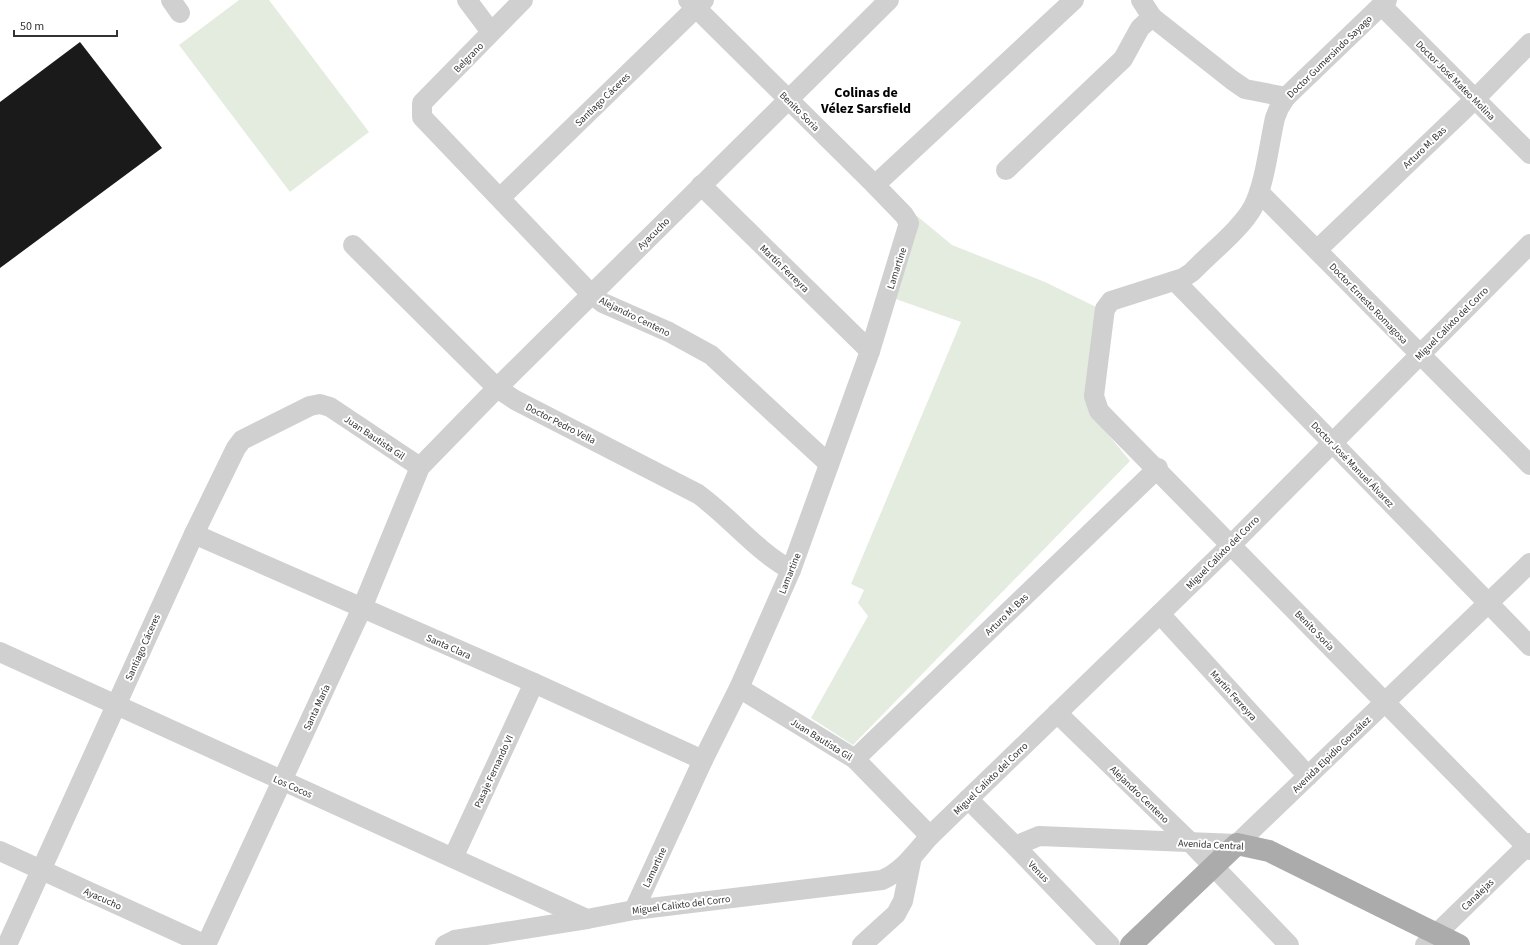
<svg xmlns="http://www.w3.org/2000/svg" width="1530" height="945" font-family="'Source Sans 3',sans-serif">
<rect width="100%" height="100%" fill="#fff"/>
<!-- green -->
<g fill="#e4ecdf">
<polygon points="239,0 269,0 369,132 290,192 179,45"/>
<polygon points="917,216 952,245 1045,282 1096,307 1093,416 1130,461 853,745 811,718 868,616 858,603 864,590 851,584 961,322 890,297"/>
</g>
<!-- building -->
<polygon fill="#1a1a1a" points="80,42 162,148 0,268 0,102"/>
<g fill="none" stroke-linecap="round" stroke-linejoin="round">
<!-- minor -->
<g stroke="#d0d0d0" stroke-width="20">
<polyline points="171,0 180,13"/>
<polyline points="467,0 491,32"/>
<polyline points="523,0 422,103 422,117 591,294 603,303 669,332 711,355 829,464"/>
<polyline points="1141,0 1152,17 1232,80 1245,89 1286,97"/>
<path d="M 1387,0 L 1286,97 L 1279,108 L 1275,118 C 1269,144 1265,184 1253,207 C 1242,228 1209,254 1192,272 L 1183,278 L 1111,301 L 1105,309 L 1104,316 L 1094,396 L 1099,411 L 1530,850"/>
<polyline points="1381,5 1530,154"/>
<polyline points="1006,170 1123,59 1140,28 1152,17"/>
<polyline points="701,185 870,351"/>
<polyline points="875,185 1074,0"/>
<polyline points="1259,192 1530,465"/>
<polyline points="500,198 704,0"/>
<path d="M 353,245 L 497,388 L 515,400 L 698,494 C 730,517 756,551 791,570"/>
<polyline points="1317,250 1475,99 1530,43"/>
<polyline points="1175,281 1530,646"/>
<polyline points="194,534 534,683 703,760"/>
<polyline points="1160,614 1308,776"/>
<polyline points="0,652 587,919"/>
<polyline points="739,688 855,759 930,836"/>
<polyline points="1057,713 1191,843 1289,945"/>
<polyline points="855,759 1158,468"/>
<polyline points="968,799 1015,846 1110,945"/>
<polyline points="1015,846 1039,836 1237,844 1530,563"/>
<polyline points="0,851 206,945"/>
<polyline points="453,858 534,683"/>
<polyline points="634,910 703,760 739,688 791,570 870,351 909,223 904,215 875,185 688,0"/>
<polyline points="7,945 194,534 236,448 242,440 310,406 320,404 330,407 420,467"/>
<polyline points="206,945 362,608 420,467 497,388 889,0"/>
<path d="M 445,945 L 455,940 L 587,919 L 634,910 L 882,880 C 903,871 915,853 930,836 L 1232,544 L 1530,244"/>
<polyline points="862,945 896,914 903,901 912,857"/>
<polyline points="1425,945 1530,843"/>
</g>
<!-- major -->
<polyline stroke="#ababab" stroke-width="22" points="1131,945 1237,844 1269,851 1459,945"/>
</g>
<g text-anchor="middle" stroke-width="4" stroke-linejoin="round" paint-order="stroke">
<!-- street labels -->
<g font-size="10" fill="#333" stroke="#fff">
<text transform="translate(1329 56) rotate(-44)" y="4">Doctor Gumersindo Sayago</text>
<text transform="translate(468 57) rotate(-46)" y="4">Belgrano</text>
<text transform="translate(1456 80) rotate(45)" y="4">Doctor José Mateo Molina</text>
<text transform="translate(602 99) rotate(-44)" y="4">Santiago Cáceres</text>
<text transform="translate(800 111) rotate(45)" y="4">Benito Soria</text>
<text transform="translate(1424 147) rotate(-44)" y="4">Arturo M. Bas</text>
<text transform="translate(653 233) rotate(-45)" y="4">Ayacucho</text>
<text transform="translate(785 268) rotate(44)" y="4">Martín Ferreyra</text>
<text transform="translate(896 268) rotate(-72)" y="4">Lamartine</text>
<text transform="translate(1369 303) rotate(46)" y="4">Doctor Ernesto Romagosa</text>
<text transform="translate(635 316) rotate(26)" y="4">Alejandro Centeno</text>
<text transform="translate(1451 323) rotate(-45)" y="4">Miguel Calixto del Corro</text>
<text transform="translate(561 423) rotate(27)" y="4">Doctor Pedro Vella</text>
<text transform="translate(375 437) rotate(34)" y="4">Juan Bautista Gil</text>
<text transform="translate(1353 464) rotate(46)" y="4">Doctor José Manuel Álvarez</text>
<text transform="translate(1222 552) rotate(-45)" y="4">Miguel Calixto del Corro</text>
<text transform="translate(789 573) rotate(-68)" y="4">Lamartine</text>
<text transform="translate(1006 614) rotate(-44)" y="4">Arturo M. Bas</text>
<text transform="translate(1315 630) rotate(46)" y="4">Benito Soria</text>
<text transform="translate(449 646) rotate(24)" y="4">Santa Clara</text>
<text transform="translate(142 647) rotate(-66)" y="4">Santiago Cáceres</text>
<text transform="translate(1234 695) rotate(48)" y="4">Martín Ferreyra</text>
<text transform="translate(316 707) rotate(-65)" y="4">Santa María</text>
<text transform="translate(822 739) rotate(32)" y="4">Juan Bautista Gil</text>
<text transform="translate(1331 754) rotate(-44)" y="4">Avenida Elpidio González</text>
<text transform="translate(493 771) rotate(-65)" y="4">Pasaje Fernando VI</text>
<text transform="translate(990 778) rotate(-44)" y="4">Miguel Calixto del Corro</text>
<text transform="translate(293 786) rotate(24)" y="4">Los Cocos</text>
<text transform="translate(1140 794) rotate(44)" y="4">Alejandro Centeno</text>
<text transform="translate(1211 844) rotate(3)" y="4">Avenida Central</text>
<text transform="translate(654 867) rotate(-65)" y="4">Lamartine</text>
<text transform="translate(1039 871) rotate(46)" y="4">Venus</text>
<text transform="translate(1477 894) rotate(-44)" y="4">Canalejas</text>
<text transform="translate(103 898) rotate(24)" y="4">Ayacucho</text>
<text transform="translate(681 904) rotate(-7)" y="4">Miguel Calixto del Corro</text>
</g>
<!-- district labels -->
<g font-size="14" font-weight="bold" fill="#000" stroke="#fff">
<text x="866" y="97">Colinas de<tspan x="866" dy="16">Vélez Sarsfield</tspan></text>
</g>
</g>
<!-- scale -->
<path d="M14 30v6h103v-6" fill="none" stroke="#333333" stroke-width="2"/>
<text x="20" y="30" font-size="12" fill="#333333" stroke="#ffffff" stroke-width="3" paint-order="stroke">50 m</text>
</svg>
